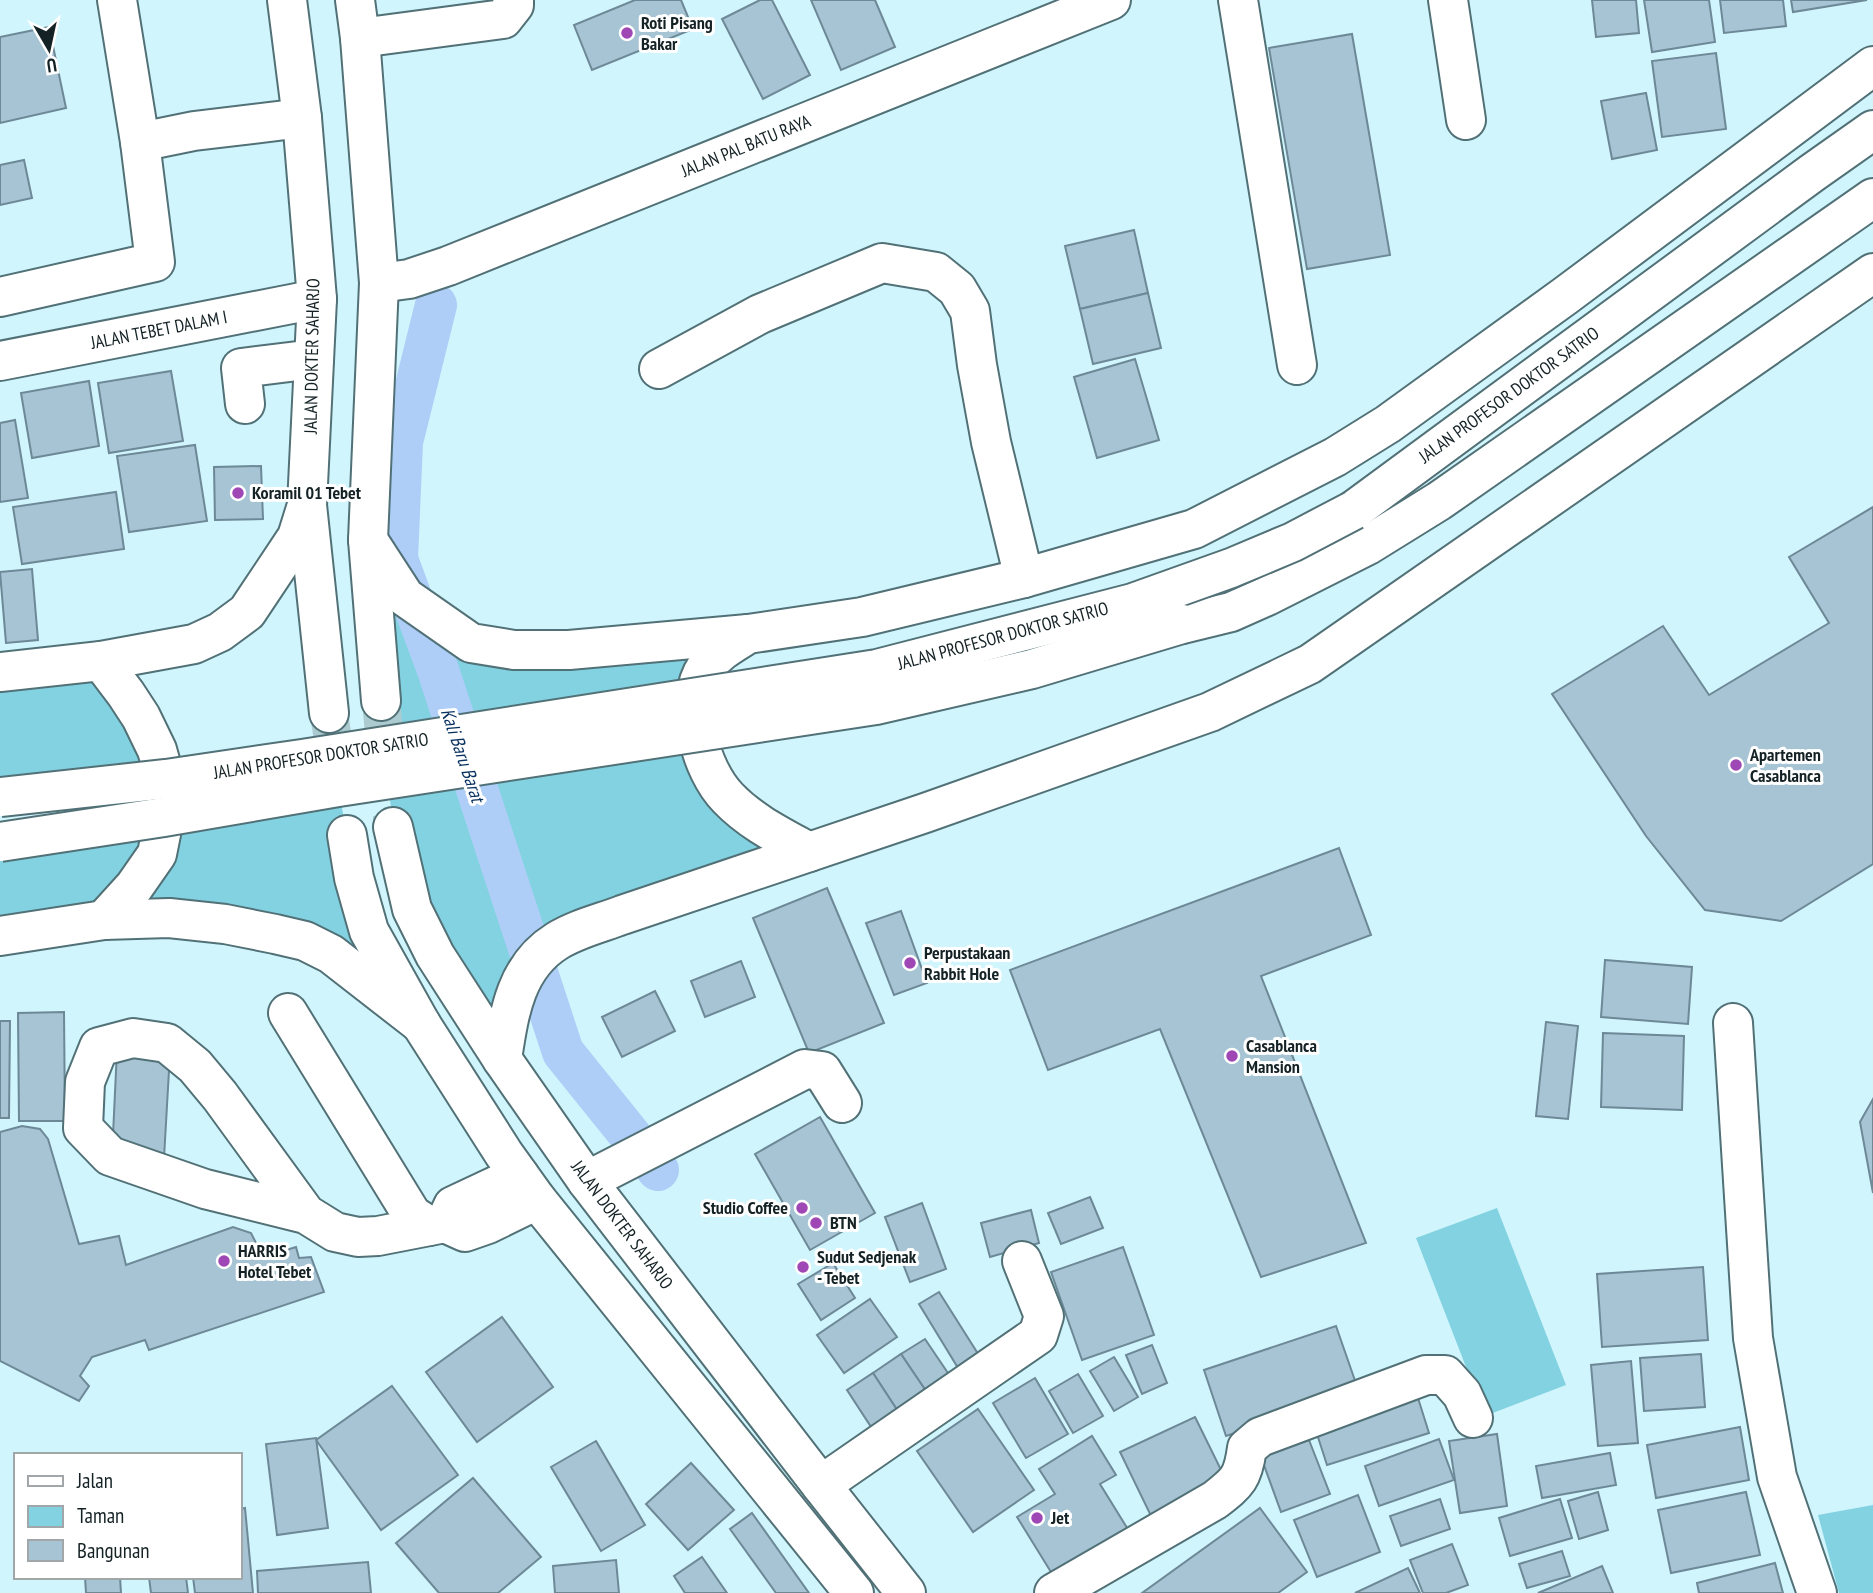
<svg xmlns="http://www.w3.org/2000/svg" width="1873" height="1593" font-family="'PT Sans Narrow',sans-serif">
<rect width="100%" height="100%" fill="#d1f5fc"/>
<!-- green -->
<g fill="#83d2e1">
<polygon points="368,540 471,643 748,634 697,685 387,738 381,701"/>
<polygon points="101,661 166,779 0,797 0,672"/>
<polygon points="698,733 708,769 809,852 556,942 502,1059 393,827 388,780"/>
<polygon points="339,792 347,835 391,972 275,934 0,937 0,842"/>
<polygon points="1497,1208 1566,1385 1485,1416 1416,1238"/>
<polygon points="1873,1505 1873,1593 1839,1593 1818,1515"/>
</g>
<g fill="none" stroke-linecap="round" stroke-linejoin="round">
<!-- canal -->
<polyline stroke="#aecef8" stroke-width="42" points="436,305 402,442 397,559 438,670 563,1052 658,1170"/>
</g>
<!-- building -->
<g fill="#a7c4d4" stroke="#6d8897" stroke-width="2">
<polygon points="635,0 681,0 693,29 592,70 574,25"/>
<polygon points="760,0 772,0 810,75 763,99 722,19"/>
<polygon points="811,0 875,0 895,47 841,70"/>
<polygon points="1592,0 1636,0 1639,33 1596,37"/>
<polygon points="1644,0 1709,0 1715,42 1652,52"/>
<polygon points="1720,0 1783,0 1786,26 1724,33"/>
<polygon points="1791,0 1867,0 1793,12"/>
<polygon points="49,27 66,108 0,123 0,37"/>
<polygon points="1352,34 1390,255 1307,269 1269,48"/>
<polygon points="1716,53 1726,129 1662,137 1652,61"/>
<polygon points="1646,93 1657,150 1612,159 1601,101"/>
<polygon points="24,160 32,198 0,205 0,165"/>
<polygon points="1134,230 1148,293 1080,309 1065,246"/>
<polygon points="1148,293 1161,348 1093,364 1080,309"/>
<polygon points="1135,359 1159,440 1097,458 1074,377"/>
<polygon points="171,371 183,441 109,453 98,383"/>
<polygon points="89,381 99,446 32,458 21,393"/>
<polygon points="15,420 28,498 0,502 0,423"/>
<polygon points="195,445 207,521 129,532 117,456"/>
<polygon points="261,466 263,519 215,520 214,467"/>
<polygon points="116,492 124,549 22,564 13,507"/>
<polygon points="1873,507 1873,864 1781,921 1705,910 1646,836 1552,694 1663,626 1709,695 1829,623 1789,557"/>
<polygon points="32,569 38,640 6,643 0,572"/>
<polygon points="1339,848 1371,935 1261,976 1366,1243 1261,1277 1160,1029 1048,1070 1010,970"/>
<polygon points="827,888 884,1023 809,1053 753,918"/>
<polygon points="901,911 927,983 894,995 866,923"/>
<polygon points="1605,960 1692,967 1688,1024 1601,1017"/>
<polygon points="741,961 755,997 705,1017 691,981"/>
<polygon points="655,991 675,1031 622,1057 602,1017"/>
<polygon points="64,1012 65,1121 19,1121 18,1013"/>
<polygon points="0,1021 10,1021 9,1118 0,1118"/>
<polygon points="1546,1022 1578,1026 1568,1119 1536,1116"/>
<polygon points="1603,1033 1684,1036 1682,1110 1601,1107"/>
<polygon points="117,1050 170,1053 164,1158 112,1156"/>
<polygon points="1873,1099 1873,1193 1860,1122"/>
<polygon points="820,1117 875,1213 810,1250 755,1154"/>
<polygon points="22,1126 40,1129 48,1139 79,1244 119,1236 126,1265 233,1227 251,1233 263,1257 296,1247 299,1258 311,1257 324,1292 149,1350 145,1340 92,1357 80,1376 89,1386 79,1401 0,1361 0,1132"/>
<polygon points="1090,1197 1103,1228 1061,1244 1048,1213"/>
<polygon points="922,1203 946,1269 910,1282 885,1217"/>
<polygon points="1031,1210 1039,1243 990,1257 981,1223"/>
<polygon points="1123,1247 1154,1335 1082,1360 1051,1272"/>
<polygon points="833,1263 855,1298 821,1320 798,1284"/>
<polygon points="1703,1267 1708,1340 1602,1347 1597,1274"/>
<polygon points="939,1292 987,1368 966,1381 919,1304"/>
<polygon points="870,1299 897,1337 844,1373 817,1335"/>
<polygon points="502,1317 553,1387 477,1442 426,1372"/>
<polygon points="1336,1326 1359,1392 1226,1436 1204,1370"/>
<polygon points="925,1339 956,1385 932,1400 901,1354"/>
<polygon points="1152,1345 1167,1383 1142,1394 1126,1355"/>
<polygon points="901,1354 932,1400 903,1419 873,1373"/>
<polygon points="1701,1354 1705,1407 1644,1411 1640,1358"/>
<polygon points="1114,1357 1138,1397 1114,1411 1090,1371"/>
<polygon points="1631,1361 1638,1443 1598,1446 1591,1365"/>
<polygon points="873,1373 903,1419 877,1436 847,1390"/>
<polygon points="1078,1374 1103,1416 1073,1433 1049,1391"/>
<polygon points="1035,1378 1068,1434 1026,1458 993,1403"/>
<polygon points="392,1386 458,1475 381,1530 316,1440"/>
<polygon points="1418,1398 1429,1433 1327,1465 1316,1431"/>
<polygon points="978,1409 1034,1490 973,1532 917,1451"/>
<polygon points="1195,1417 1227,1482 1152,1518 1120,1452"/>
<polygon points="1740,1427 1749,1480 1656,1498 1647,1445"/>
<polygon points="1497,1434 1507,1506 1460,1513 1449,1441"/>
<polygon points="1092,1436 1116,1475 1100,1484 1129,1531 1054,1577 1017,1517 1055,1494 1039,1469"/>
<polygon points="316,1438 328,1528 277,1535 266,1444"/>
<polygon points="1439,1439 1454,1480 1379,1506 1365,1466"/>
<polygon points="1309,1440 1330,1494 1281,1512 1261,1457"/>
<polygon points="596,1441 645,1525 601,1551 551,1467"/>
<polygon points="1610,1453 1616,1485 1542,1498 1536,1466"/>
<polygon points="691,1463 734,1510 688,1550 646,1504"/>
<polygon points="473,1478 541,1557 498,1593 439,1593 396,1543"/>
<polygon points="1598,1492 1608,1530 1579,1539 1568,1501"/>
<polygon points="1746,1492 1760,1555 1671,1573 1658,1510"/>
<polygon points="1358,1495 1380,1552 1317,1577 1294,1520"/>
<polygon points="1440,1499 1450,1529 1401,1546 1390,1516"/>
<polygon points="1560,1499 1572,1538 1510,1556 1499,1518"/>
<polygon points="245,1508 253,1593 195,1593 193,1577 240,1577 240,1509"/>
<polygon points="1260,1508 1307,1572 1278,1593 1142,1593"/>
<polygon points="752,1513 809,1593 776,1593 730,1529"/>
<polygon points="1452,1544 1468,1585 1446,1593 1423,1593 1410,1560"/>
<polygon points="1562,1551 1570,1576 1527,1588 1519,1564"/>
<polygon points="702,1557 727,1593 685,1593 674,1576"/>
<polygon points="616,1560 619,1593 555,1593 553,1566"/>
<polygon points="368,1562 371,1593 258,1593 257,1571"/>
<polygon points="1775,1563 1783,1593 1699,1593 1697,1583"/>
<polygon points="1602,1566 1613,1593 1538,1593"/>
<polygon points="1408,1568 1420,1593 1355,1593"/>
<polygon points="85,1577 120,1577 121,1593 86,1593"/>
<polygon points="149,1577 186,1577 188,1593 151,1593"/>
</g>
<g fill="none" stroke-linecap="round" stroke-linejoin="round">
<!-- major-tunnel -->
<g stroke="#abcbd1" stroke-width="38" stroke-dasharray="38 19" stroke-linecap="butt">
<polyline points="381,701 393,827"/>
<polyline points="329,713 347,835"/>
</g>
<defs>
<g id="minor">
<polyline points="1238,0 1297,365"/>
<polyline points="1448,0 1466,120"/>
<polyline points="360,38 503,19 514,5 514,0"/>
<polyline points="140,142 194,131 302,118"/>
<polyline points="379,283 409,279 448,266 1111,0"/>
<polyline points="0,297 155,262 140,142 117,0"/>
<polyline points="0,361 317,299"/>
<polyline points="659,369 760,314 882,263 936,272 957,289 970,311 977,365 991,442 1024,578"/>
<polyline points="245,404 241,368 314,359"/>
<polyline points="368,540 405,597 471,643 514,650 569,650 748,634 862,617 1024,578 1194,529 1335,457 1388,424 1565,296 1873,66"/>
<path d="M 748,634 C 732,644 717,652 706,667 C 682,703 700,769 728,798 C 751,822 780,836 809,852"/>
<polyline points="101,661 126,694 141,717 157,750 166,782 164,819 157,854 134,887 104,920"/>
<polyline points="0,672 101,661 194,644 220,632 247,612 297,537 307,505"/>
<polyline points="0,936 104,920 169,918 225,924 275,934 305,941 331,954 421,1024"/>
<polyline points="288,1013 412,1215 429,1226"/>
<polyline points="1733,1023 1753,1338 1777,1477 1817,1593"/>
<path d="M 502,1059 C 509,1014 515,967 557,941 C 576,929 601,923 622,915 L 925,813 L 1210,712 L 1310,664 L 1873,273"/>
<polyline points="587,1181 805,1069 822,1071 842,1103"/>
<polyline points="306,1214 220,1096 195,1066 167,1043 133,1038 99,1047 85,1082 83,1128 110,1156 205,1189 306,1214 335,1232 358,1237 378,1236 445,1223 465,1232 488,1224 537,1200"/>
<polyline points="445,1223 453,1206 519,1175"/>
<polyline points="821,1485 1038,1335 1044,1316 1022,1261"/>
<path d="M 1054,1593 L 1215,1500 C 1238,1482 1243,1478 1247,1448 L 1260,1437 L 1426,1375 L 1445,1375 L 1462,1394 L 1473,1418"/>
</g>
<g id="major">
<polyline points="287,0 302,118 317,299 307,505 329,713"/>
<polyline points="355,0 360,38 379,283 368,540 381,701"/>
<polyline points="1354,510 1812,173 1873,130"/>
<polyline points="1182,624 1231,612 1267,596 1368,545 1439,501 1873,198"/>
<polyline points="393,827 412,909 435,955 502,1059 587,1181 821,1485 906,1593"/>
<polyline points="347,835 354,878 369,931 421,1024 504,1154 537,1200 854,1593"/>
</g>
</defs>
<!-- minor casing -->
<use href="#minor" stroke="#517177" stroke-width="42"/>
<!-- major casing -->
<use href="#major" stroke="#517177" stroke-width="42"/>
<!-- minor -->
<use href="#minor" stroke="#fff" stroke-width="38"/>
<!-- major -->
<use href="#major" stroke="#fff" stroke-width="38"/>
<defs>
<g id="major-bridge">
<polyline points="0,797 166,779 302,759 877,669 1133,603 1231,568 1293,542 1354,510"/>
<polyline points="0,842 164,817 338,787 876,705 1032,669 1182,624"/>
</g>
</defs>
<!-- major-bridge casing -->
<use href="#major-bridge" stroke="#517177" stroke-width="42" stroke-linecap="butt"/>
<!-- major-bridge -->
<use href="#major-bridge" stroke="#fff" stroke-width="38"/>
</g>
<!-- markers -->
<g fill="#9f48b5" stroke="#fff" stroke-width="2.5">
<circle cx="627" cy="33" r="7"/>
<circle cx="238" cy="493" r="7"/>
<circle cx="1736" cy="765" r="7"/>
<circle cx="910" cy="963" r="7"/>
<circle cx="1232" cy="1056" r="7"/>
<circle cx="802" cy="1208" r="7"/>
<circle cx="816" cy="1223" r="7"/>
<circle cx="224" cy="1261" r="7"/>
<circle cx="803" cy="1267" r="7"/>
<circle cx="1037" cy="1518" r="7"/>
</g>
<g text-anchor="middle" stroke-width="6" stroke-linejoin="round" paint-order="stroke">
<!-- poi labels -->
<g font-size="18" font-weight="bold" fill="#152225" stroke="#fff" text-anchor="start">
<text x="641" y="29">Roti Pisang<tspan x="641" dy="21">Bakar</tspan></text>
<text x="252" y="499">Koramil 01 Tebet</text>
<text x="1750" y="761">Apartemen<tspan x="1750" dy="21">Casablanca</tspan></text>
<text x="924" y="959">Perpustakaan<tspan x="924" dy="21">Rabbit Hole</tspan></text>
<text x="1246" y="1052">Casablanca<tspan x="1246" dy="21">Mansion</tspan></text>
<text x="788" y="1214" text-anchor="end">Studio Coffee</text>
<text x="830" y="1229">BTN</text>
<text x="238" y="1257">HARRIS<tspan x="238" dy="21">Hotel Tebet</tspan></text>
<text x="817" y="1263">Sudut Sedjenak<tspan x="817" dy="21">- Tebet</tspan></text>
<text x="1051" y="1524">Jet</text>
</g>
<!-- street labels -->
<g font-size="18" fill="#152225" stroke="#fff">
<text transform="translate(746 146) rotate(-22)" y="6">JALAN PAL BATU RAYA</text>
<text transform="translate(159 330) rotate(-11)" y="6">JALAN TEBET DALAM I</text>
<text transform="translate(312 356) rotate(-89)" y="6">JALAN DOKTER SAHARJO</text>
<text transform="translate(1509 395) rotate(-36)" y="6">JALAN PROFESOR DOKTOR SATRIO</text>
<text transform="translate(1003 636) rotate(-15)" y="6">JALAN PROFESOR DOKTOR SATRIO</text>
<text transform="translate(321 756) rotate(-9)" y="6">JALAN PROFESOR DOKTOR SATRIO</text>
<text transform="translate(622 1225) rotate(53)" y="6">JALAN DOKTER SAHARJO</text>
</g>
<!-- water labels -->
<g font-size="19" font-style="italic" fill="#08315f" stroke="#fff">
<text transform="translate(463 755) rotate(71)" y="7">Kali Baru Barat</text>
</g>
</g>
<!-- legend -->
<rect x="14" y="1453" width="228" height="126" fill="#ffffff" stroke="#a1a7a8" stroke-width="2"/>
<rect x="28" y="1476" width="35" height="10" fill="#ffffff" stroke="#a1a7a8" stroke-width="2"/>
<text x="77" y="1488" font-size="21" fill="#152225">Jalan</text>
<rect x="28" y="1506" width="35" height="21" fill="#83d2e1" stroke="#a1a7a8" stroke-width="2"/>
<text x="77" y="1523" font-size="21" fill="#152225">Taman</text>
<rect x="28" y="1540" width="35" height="21" fill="#a7c4d4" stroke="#a1a7a8" stroke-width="2"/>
<text x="77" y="1558" font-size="21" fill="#152225">Bangunan</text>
<!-- north arrow -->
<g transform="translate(49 49) rotate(171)" stroke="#ffffff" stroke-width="5" paint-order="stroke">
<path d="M0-5L12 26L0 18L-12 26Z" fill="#152225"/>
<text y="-10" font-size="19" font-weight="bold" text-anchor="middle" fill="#152225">U</text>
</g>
</svg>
